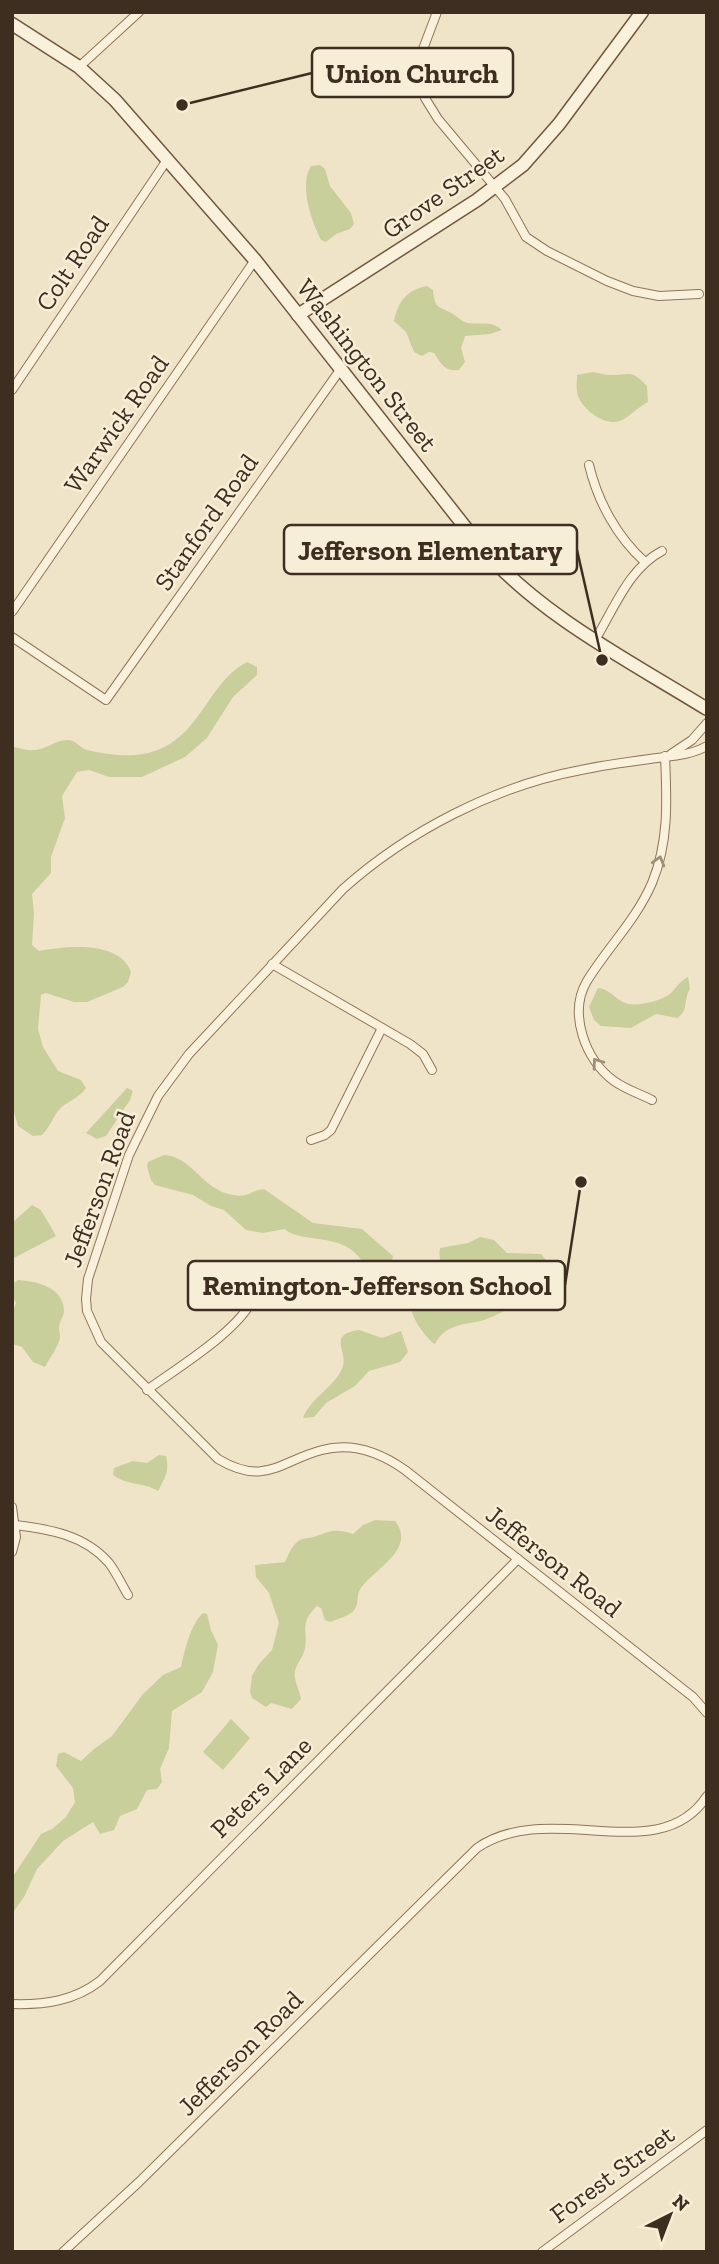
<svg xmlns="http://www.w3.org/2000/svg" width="719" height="2264" font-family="'Zilla Slab',serif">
<rect width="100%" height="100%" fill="#f0e4c8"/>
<!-- green -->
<g fill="#c9cf9b">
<path d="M 320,165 L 325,169 L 330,186 L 351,213 L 354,224 L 350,229 L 336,234 L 326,242 L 321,240 C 311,220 299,185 311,166 Z"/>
<path d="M 427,286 L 433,290 C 435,310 438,305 453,314 C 458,317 462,322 468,323 C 481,325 491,320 502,330 L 490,334 L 465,336 L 461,348 L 465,362 L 459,370 C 445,372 441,364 434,353 L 429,352 L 422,356 L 414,352 L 406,332 L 394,321 C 398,301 407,290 427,286 Z"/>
<path d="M 593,372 C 599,373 605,375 611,375 C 631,375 631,369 647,386 L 648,402 C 638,407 628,418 620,421 C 604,427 579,407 577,392 C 576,387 577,381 577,375 Z"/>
<path d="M 247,662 L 257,667 L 257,675 L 233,697 L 207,738 L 185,757 L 142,777 L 109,777 L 89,770 L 77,772 L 62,796 L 65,818 L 51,857 L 51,873 L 32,894 L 34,913 L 32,945 L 39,951 C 65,946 120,940 131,972 L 128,982 L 123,987 L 87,1002 L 74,1002 L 46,993 L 41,995 L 38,1029 L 43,1047 L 58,1071 L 81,1080 L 86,1088 C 79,1099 66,1101 58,1111 C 52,1119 50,1127 42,1135 L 33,1136 L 18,1126 L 12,1105 L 12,747 C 19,747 26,751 33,750 C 46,750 56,739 69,740 C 77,741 80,748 87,750 C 127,759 161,760 190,726 C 208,706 221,675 247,662 Z"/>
<path d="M 688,977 L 690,989 C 683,1000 689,1011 677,1018 L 656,1014 L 631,1028 L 601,1026 L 594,1020 L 589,1007 L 598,988 C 610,989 617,1001 628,1004 C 640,1006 662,1001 671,993 C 677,987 680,981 688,977 Z"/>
<polygon points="127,1088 133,1091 130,1100 106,1136 97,1139 86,1133"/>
<path d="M 164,1155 C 192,1156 202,1190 233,1195 C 250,1198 251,1190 264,1189 L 313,1223 L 362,1229 L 393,1256 L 389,1276 L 372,1285 L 365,1294 L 361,1293 L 359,1284 L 364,1264 C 345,1230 302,1245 285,1229 L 263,1233 L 246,1230 L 224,1210 L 211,1206 L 193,1195 L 155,1185 L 151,1180 L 147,1167 L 148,1162 Z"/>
<polygon points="32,1205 41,1210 56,1236 12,1259 12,1223"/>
<path d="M 480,1237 L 494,1240 L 507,1253 L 541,1254 L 546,1260 C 532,1276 533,1294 511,1307 C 501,1313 488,1320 476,1322 C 458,1325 444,1327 435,1344 L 433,1343 C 419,1330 406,1309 410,1290 C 421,1287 441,1285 442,1271 C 442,1262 438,1257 440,1248 L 468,1243 Z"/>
<path d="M 18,1280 C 36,1281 64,1287 64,1311 C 64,1316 60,1321 59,1326 C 59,1330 60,1334 60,1338 C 58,1347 49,1359 45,1367 L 33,1362 L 22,1347 L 12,1344 L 12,1314 L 16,1303 L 12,1294 L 12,1284 Z"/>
<path d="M 359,1330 L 382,1338 L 401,1331 L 408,1352 L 400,1362 L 369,1371 L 355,1386 L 326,1403 L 314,1417 L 303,1418 C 310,1399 331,1389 341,1371 C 352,1353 324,1335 359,1330 Z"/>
<path d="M 159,1455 L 166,1456 C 170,1470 165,1478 158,1491 C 143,1482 128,1486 113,1475 L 114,1468 L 133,1461 L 147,1463 Z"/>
<path d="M 375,1520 L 395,1521 C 417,1549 374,1569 361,1588 C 355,1596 361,1606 351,1613 C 345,1617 337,1619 330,1622 L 325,1620 L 321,1608 L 317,1606 C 297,1625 310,1633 304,1652 C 301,1661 293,1667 295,1678 C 296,1685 300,1692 301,1699 L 292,1709 L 271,1703 L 266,1707 L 252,1698 L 250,1692 L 252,1676 L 259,1664 L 272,1650 L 279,1623 L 269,1593 L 256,1577 L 255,1565 L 285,1562 C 289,1554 292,1543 302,1539 C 306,1538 310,1538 314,1537 C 330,1531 335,1528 353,1534 L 363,1525 Z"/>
<path d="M 203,1613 L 207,1614 L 211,1630 L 218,1645 L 213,1672 L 202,1692 L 172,1711 L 169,1748 L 160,1769 L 162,1782 L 157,1789 L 147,1790 L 137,1809 L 120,1816 L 114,1830 L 100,1834 L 93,1822 L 63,1841 L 37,1869 L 24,1897 L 14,1911 L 12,1925 L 12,1878 L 41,1834 L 52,1829 L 66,1817 L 75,1802 L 73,1788 L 56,1766 L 58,1754 L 64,1752 L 81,1761 L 94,1749 L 112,1736 L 143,1694 L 163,1675 L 181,1667 C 185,1650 190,1625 203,1613 Z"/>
<polygon points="231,1719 250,1738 223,1770 203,1752"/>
</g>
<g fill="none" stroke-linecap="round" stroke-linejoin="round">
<defs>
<g id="minor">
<polyline points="437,12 420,57 419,75 425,98 438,119 505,199 526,237 547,251 607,281 633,291 659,296 699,294"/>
<polyline points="79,67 139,12"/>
<polyline points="12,390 167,160"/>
<path d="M 589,465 C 598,502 617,537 645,562"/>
<polyline points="12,612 255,260"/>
<polyline points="12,637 106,700 340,370"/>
<path d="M 595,640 C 614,609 629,568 662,551"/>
<path d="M 707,746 C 689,756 670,756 650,759 C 627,762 604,765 581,770 C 495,786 408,831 343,889 L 189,1054 L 158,1096 L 129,1155 L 88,1279 L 86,1299 L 87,1311 L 101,1342 L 218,1459 C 265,1487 280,1461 322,1450 C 352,1442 381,1453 405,1470 L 693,1697 L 707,1713"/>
<polyline points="671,754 692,740 707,723"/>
<polyline points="272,964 410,1044 423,1054 432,1070"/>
<path d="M 652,1100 C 640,1094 625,1089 614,1081 C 585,1060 568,1013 587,981 C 608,947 636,920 652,883 C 669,842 667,800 665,756"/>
<polyline points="311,1140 325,1135 331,1130 382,1028"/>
<path d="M 147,1390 C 177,1368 242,1329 254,1296"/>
<polyline points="12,1507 16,1537 12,1552"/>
<path d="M 15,1525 C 49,1529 85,1535 109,1563 C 116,1572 122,1585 128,1595"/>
<path d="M 12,2004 C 45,2005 74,2001 100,1981 L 518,1559"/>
<path d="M 63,2252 L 139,2182 L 477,1848 C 549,1798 659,1870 707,1796"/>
<polyline points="542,2252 707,2130"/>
</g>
<g id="secondary">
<path d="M 12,24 L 79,67 L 115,100 L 255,260 L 480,546 C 542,617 628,660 707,709"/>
<polyline points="298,315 477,200 523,165 559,124 642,12"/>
</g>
</defs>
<!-- minor casing -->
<use href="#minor" stroke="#8d765c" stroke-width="10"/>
<!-- secondary casing -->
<use href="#secondary" stroke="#6f573f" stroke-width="15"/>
<!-- minor -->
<use href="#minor" stroke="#faf1dc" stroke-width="8"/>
<!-- secondary -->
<use href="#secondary" stroke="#faf1dc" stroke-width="12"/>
</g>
<!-- one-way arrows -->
<defs><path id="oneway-chevron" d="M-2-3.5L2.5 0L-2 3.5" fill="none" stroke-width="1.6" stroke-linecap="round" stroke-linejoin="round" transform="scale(1.75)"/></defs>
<g stroke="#9c907e">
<use href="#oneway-chevron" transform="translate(659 861) rotate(-74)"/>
<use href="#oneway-chevron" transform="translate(597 1063) rotate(-126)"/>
</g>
<g text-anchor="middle" stroke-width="5" stroke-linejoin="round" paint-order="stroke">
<!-- street labels -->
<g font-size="26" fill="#3d2e20" stroke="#f7eed8">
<text transform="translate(443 192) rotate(-35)" y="9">Grove Street</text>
<text transform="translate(72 263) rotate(-56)" y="9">Colt Road</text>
<text transform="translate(367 365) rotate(52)" y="9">Washington Street</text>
<text transform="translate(116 424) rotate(-55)" y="9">Warwick Road</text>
<text transform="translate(206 522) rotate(-55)" y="9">Stanford Road</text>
<text transform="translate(99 1189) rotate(-70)" y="9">Jefferson Road</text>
<text transform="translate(554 1561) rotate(38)" y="9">Jefferson Road</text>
<text transform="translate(261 1787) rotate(-45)" y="9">Peters Lane</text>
<text transform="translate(240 2053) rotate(-45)" y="9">Jefferson Road</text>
<text transform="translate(612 2174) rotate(-36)" y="9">Forest Street</text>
</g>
</g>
<!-- callouts -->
<path fill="none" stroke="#3d2e20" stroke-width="2.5" d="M182 105L312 73M602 660L577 550M581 1182L565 1285"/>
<g fill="#3d2e20" stroke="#f7eed8" stroke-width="2.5">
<circle cx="182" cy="105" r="7"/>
<circle cx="602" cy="660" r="7"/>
<circle cx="581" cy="1182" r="7"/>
</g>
<g fill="#f7eed8" stroke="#3d2e20" stroke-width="2.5">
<rect x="312" y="48" width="201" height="49" rx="7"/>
<rect x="284" y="525" width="293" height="49" rx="7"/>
<rect x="188" y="1261" width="377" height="49" rx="7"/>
</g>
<g font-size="28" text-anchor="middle" font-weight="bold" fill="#3d2e20">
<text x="412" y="83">Union Church</text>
<text x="430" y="560">Jefferson Elementary</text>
<text x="377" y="1295">Remington-Jefferson School</text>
</g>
<!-- border -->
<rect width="719" height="2264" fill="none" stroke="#3d2e20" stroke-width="28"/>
<!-- north arrow -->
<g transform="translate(670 2215) rotate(42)" stroke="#f7eed8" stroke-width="5" paint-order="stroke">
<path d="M0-5L12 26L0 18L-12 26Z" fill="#3d2e20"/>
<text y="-10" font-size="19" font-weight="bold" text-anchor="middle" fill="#3d2e20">N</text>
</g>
</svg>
